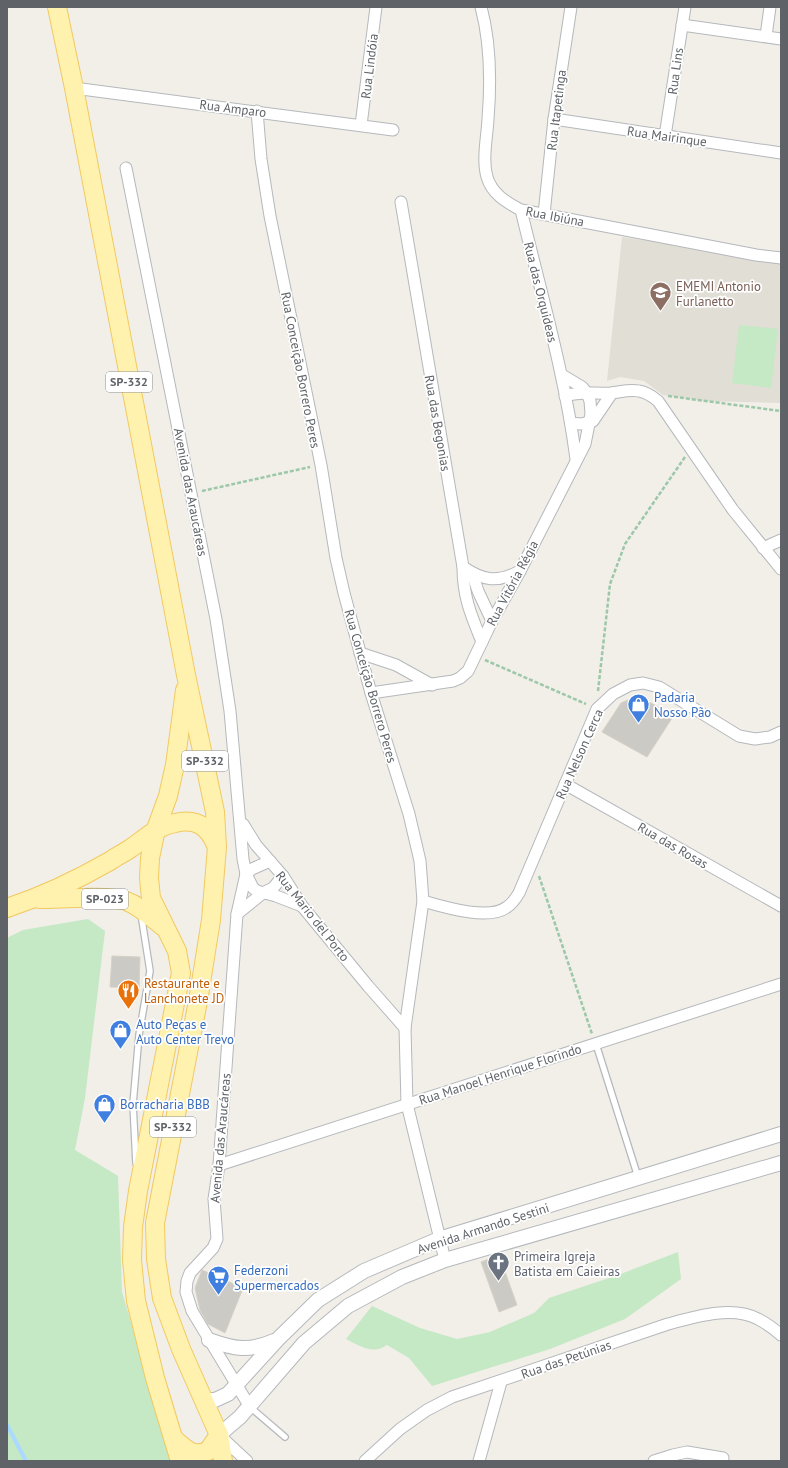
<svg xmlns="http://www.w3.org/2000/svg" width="788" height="1468" font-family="'PT Sans',sans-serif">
<rect width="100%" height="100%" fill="#f1efe8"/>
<!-- education -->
<polygon fill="#e1ded6" points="622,237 781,260 781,403 704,401 663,395 644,381 620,377 607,381"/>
<!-- green -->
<g fill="#c5e8c5">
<polygon points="739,325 778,329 771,388 732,383"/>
<polygon points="88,919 105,931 85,1098 75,1150 118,1176 122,1292 172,1461 7,1461 7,938 23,930"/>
<path d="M 678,1252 L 681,1279 L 625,1319 L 550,1349 L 432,1386 L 409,1358 L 387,1345 C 373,1355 360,1346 346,1339 L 372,1306 L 420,1328 L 457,1339 L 490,1332 L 534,1313 L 549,1298 L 618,1275 Z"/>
</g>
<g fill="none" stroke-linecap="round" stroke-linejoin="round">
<!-- stream -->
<polyline stroke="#aadaff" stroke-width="4" points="7,1425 26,1461"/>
</g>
<!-- building -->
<g fill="#cccac5" stroke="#d6d1c6">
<polygon points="630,699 638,699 649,702 674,715 647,757 602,732 621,703"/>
<polygon points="112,956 140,957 139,988 110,987"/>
<polygon points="499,1255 517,1305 499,1312 481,1262"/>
<polygon points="202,1270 243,1288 225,1333 208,1324 200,1310 195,1288"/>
</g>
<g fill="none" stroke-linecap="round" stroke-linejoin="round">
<defs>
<g id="service">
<polyline points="596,1044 638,1177"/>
<polyline points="136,1163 133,1104 139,1035 150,971 141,914"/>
<polyline points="250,1407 285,1437"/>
</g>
<g id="minor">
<path d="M 481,7 C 491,44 491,82 488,119 C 487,138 482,159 487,177 C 492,194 506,202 521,210 L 756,255 L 781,258"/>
<polyline points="682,25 781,39"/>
<polyline points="766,36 770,7"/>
<polyline points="74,88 393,130"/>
<polyline points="257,111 261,159 270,216 321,465 336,558 344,593 371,693 409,814 420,861 423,901 405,1028 407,1104 445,1260"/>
<polyline points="554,119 781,153"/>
<polyline points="361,125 376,7"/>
<polyline points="665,136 685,7"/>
<polyline points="126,168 216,619 230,711 243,859 246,874 253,888 257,891 276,896 302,906"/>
<path d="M 401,202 L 463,567 C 463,597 471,615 482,642"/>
<path d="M 521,210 C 541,293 565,375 576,459"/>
<polyline points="544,214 554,119 571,7"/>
<path d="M 565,396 C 580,391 595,394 611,393 C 621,392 629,389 639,391 C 646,392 652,396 658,401 L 733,510 L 781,569"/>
<polyline points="571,423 581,424 593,421 612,393"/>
<polyline points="763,548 781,540"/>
<path d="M 463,567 C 484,581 497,583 520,571"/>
<polyline points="472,573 478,591 492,621"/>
<polyline points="360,653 396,665 432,685"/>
<polyline points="371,693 453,681 460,678 468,671 492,621 520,571 585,444 591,414 590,401 587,393 582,387 562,375"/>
<polyline points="565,784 781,906"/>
<polyline points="243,824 256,845 283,876 302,906 368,986 405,1028"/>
<path d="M 423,901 C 444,907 489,921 507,907 C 512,904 516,898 519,893 L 597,709 L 613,694 L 630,685 L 643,683 L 659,687 L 739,736 L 755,739 L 770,737 L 781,732"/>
<polyline points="237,914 263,893 273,888 283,876"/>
<polyline points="219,1165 781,984"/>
<polyline points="250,1407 192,1311 186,1292 187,1281 190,1273 213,1248 217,1239 214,1199 219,1165 237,914 246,874 252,869 270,861"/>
<polyline points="219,1435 247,1461"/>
<path d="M 365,1461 L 400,1429 L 427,1410 L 452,1397 L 668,1324 C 694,1317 732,1305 758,1319 C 766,1323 774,1329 781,1335"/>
<polyline points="479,1461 501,1382"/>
<polyline points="654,1461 673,1455 687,1452 723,1458"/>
</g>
<g id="tertiary">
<path d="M 209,1340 C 234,1349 249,1352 274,1341"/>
<polyline points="203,1400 215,1400 228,1394 278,1339 318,1300 364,1271 439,1239 781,1134"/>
<polyline points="219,1435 240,1417 304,1343 348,1306 402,1277 445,1260 781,1163"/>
</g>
<g id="primary">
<polyline points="57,7 74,88 186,675 215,812 217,847 211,920 198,1001 155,1223 156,1259 162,1298 181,1349 219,1435 223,1461"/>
<path d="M 39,899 C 63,899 105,895 126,901 C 140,906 151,917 162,926"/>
<path d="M 7,908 C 43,896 77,880 110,861 C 117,856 124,853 131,848 C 146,838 157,826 175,823 C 196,818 208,826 216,845"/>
<path d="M 173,1438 C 185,1448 192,1458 208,1451 L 219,1435"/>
<polyline points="180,1461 155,1378 136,1301 132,1260 133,1227 138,1191 181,973 177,951 151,898 149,878 150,858 156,829 168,796 175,765 185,690"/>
</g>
</defs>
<!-- service casing -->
<use href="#service" stroke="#b5b8bc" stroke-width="8"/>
<!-- minor casing -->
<use href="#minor" stroke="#b5b8bc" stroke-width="13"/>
<!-- tertiary casing -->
<use href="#tertiary" stroke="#b5b8bc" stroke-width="16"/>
<!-- primary casing -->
<use href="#primary" stroke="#f2c960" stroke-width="20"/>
<!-- path -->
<g stroke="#9cc7a9" stroke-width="2.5" stroke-dasharray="4 2" stroke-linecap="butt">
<polyline points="668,396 781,411"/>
<polyline points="202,491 310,467"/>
<polyline points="485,660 586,704"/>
<polyline points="598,691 610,584 625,544 685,457"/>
<polyline points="539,876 592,1034"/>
</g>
<!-- service -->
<use href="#service" stroke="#fff" stroke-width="5.5"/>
<!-- minor -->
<use href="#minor" stroke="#fff" stroke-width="11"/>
<!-- tertiary -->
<use href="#tertiary" stroke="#fff" stroke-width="14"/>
<!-- primary -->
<use href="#primary" stroke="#fff2af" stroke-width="18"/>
</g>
<!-- icons -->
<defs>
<symbol id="school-pin" viewBox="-11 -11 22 30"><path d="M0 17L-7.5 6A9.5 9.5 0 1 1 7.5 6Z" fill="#8d6e63" stroke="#fff"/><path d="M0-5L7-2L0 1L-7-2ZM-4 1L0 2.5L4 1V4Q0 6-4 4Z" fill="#fff"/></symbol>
<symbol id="shop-pin" viewBox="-11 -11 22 30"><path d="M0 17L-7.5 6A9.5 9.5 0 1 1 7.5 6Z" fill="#3f7fe0" stroke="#fff"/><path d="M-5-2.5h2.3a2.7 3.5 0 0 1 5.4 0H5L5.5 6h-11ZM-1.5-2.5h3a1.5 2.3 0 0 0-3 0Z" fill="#fff"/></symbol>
<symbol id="restaurant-pin" viewBox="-11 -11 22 30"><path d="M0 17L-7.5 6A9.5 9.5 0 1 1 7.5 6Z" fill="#e8710a" stroke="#fff"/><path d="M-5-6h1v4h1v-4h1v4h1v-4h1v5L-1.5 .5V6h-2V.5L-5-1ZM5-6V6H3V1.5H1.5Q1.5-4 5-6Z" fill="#fff"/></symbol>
<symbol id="church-pin" viewBox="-11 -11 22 30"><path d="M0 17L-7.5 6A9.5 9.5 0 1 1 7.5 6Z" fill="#6b7280" stroke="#fff"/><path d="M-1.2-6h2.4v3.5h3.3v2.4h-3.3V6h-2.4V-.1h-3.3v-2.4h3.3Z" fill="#fff"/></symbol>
<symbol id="supermarket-pin" viewBox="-11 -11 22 30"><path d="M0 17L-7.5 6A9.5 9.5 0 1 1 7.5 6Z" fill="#3f7fe0" stroke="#fff"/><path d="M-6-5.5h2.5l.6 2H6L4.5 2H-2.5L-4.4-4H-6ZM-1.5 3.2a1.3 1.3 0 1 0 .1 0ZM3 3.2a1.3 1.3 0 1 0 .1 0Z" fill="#fff"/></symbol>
</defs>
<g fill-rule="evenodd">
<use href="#school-pin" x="648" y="280" width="25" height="34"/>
<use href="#shop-pin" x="626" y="692" width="25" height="34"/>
<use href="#restaurant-pin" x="116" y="978" width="25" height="34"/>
<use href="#shop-pin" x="108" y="1018" width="25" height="34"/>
<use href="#shop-pin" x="92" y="1092" width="25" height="34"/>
<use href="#church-pin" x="486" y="1250" width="25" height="34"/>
<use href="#supermarket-pin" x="206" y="1264" width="25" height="34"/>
</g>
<g text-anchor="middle" stroke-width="3.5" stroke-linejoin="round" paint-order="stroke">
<!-- shield labels -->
<g fill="#fff" stroke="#8f9295" stroke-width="1">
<rect x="106" y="372" width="46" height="20" rx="3"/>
<rect x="182" y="751" width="46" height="20" rx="3"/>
<rect x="82" y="889" width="46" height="20" rx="3"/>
<rect x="150" y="1117" width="46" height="20" rx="3"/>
</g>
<g font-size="12" font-weight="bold" fill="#5f6368">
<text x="129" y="386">SP-332</text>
<text x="205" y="765">SP-332</text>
<text x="105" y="903">SP-023</text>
<text x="173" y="1131">SP-332</text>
</g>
<!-- street labels -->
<g font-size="13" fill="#5f6368" stroke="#fff">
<text transform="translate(369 66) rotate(-83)" y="5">Rua Lindóia</text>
<text transform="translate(675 71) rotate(-82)" y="5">Rua Lins</text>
<text transform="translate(233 108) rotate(7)" y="5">Rua Amparo</text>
<text transform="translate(556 110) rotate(-83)" y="5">Rua Itapetinga</text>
<text transform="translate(667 136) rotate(8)" y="5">Rua Mairinque</text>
<text transform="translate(555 216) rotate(11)" y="5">Rua Ibiúna</text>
<text transform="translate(541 292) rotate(76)" y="5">Rua das Orquideas</text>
<text transform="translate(301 370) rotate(79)" y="5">Rua Conceição Borrero Peres</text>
<text transform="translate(438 423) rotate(80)" y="5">Rua das Begonias</text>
<text transform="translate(191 492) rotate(79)" y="5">Avenida das Araucáreas</text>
<text transform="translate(512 583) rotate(-62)" y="5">Rua Vitória Régia</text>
<text transform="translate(371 686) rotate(74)" y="5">Rua Conceição Borrero Peres</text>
<text transform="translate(579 754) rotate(-66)" y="5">Rua Nelson Cerca</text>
<text transform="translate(673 845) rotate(30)" y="5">Rua das Rosas</text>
<text transform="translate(313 916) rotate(52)" y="5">Rua Mario del Porto</text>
<text transform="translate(500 1074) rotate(-18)" y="5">Rua Manoel Henrique Florindo</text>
<text transform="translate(220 1138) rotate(-85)" y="5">Avenida das Araucáreas</text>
<text transform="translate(483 1228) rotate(-18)" y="5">Avenida Armando Sestini</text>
<text transform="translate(566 1359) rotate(-19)" y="5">Rua das Petúnias</text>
</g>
<!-- education labels -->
<g font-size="13" fill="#785e54" stroke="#fff" text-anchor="start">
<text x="676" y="291">EMEMI Antonio<tspan x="676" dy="15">Furlanetto</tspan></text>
</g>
<!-- shop labels -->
<g font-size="13" fill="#366cbe" stroke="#fff" text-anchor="start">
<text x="654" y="702">Padaria<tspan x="654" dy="15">Nosso Pão</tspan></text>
<text x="136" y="1029">Auto Peças e<tspan x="136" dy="15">Auto Center Trevo</tspan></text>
<text x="120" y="1109">Borracharia BBB</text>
<text x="234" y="1275">Federzoni<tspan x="234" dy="15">Supermercados</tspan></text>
</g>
<!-- food labels -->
<g font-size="13" fill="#c56008" stroke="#fff" text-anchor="start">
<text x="144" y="988">Restaurante e<tspan x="144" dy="15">Lanchonete JD</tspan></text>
</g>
<!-- worship labels -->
<g font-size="13" fill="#5b616d" stroke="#fff" text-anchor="start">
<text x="514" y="1261">Primeira Igreja<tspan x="514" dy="15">Batista em Caieiras</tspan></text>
</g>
</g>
<!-- border -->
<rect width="788" height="1468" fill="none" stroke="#5f6368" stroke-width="16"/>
</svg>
